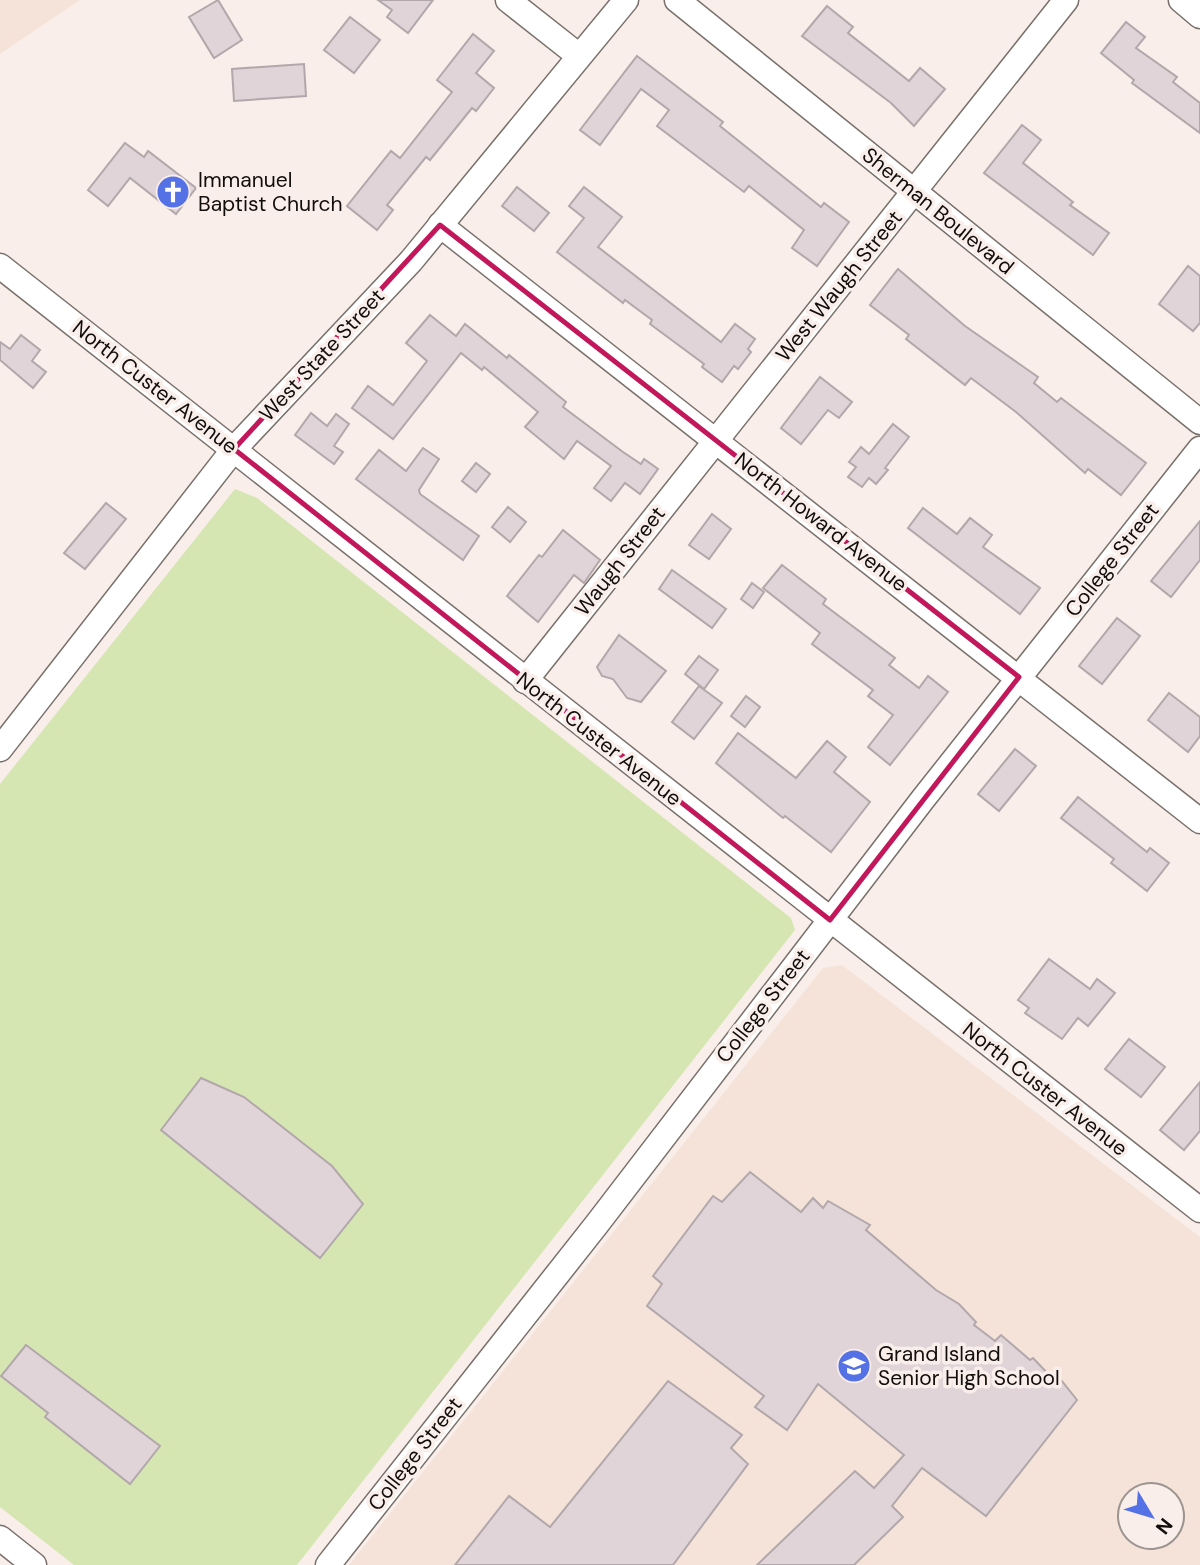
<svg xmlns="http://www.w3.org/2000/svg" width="1200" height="1565" font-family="'DM Sans',sans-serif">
<rect width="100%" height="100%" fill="#f9eee9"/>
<!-- built -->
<g fill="#f5e3d9" fill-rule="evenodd">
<polygon points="0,0 80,0 0,54"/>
<path d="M 842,965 L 1200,1237 L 1200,1565 L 349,1565 L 823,968 ZM 1130,1495 L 1172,1495 L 1172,1537 L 1130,1537 Z"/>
</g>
<!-- green -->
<polygon fill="#d5e6b3" points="235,489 257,498 791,918 795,930 297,1565 74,1565 0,1507 0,784"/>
<!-- building -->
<g fill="#e0d4d8" stroke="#b2a7aa" stroke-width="2">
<polygon points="218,0 242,40 214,58 189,17"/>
<polygon points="378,0 433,0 408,33 387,17 392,10"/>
<polygon points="827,6 853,27 848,33 909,81 920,68 945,89 914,126 891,103 802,36"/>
<polygon points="350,17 380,40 354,73 324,50"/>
<polygon points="1126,22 1145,37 1136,48 1177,77 1173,82 1200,103 1200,133 1132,83 1134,80 1101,53"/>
<polygon points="473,34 494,51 476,73 494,88 476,111 472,108 430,160 426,157 387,205 393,210 377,230 347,206 391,151 400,158 452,92 437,80"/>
<polygon points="637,56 723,122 720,126 821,207 824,203 849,222 817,266 792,248 804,230 749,186 744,192 657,126 669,110 641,89 600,145 580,130"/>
<polygon points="304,64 306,96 234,101 232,69"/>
<polygon points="1022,125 1041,140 1023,163 1073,202 1070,205 1109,233 1093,255 984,173"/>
<polygon points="125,143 144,157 148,151 196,188 176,214 130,178 108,206 88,190"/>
<polygon points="517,187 549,213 534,231 502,206"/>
<polygon points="584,187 622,217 598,247 721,342 735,324 755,339 748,349 751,352 738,369 734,366 722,382 702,367 704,364 650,324 652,320 625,300 623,303 557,252 584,218 569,206"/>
<polygon points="1188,266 1200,276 1200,323 1193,331 1159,304"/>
<polygon points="898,269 965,326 1038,377 1034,383 1057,402 1061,398 1146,463 1121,495 1088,469 1085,473 1016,412 971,378 965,385 906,339 909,335 870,305"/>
<polygon points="430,315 456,336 465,324 507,358 509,355 566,402 563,407 623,452 641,464 644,459 658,469 640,494 625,483 611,501 594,488 611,466 577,441 564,459 525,427 538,412 484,367 482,370 461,353 393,439 352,408 368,386 393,405 427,361 406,343"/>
<polygon points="21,335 40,350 32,361 46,372 33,388 0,360 0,342 10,349"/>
<polygon points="820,377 852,402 839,418 828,410 801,444 781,428"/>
<polygon points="311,413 327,426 336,414 349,424 334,446 343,452 334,464 295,435"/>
<polygon points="893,424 909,437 885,468 888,470 876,484 869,478 862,487 848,477 856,467 849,462 861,447 869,454"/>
<polygon points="423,448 439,459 419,490 420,494 479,536 463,560 356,479 379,450 406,471"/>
<polygon points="476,463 490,474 476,492 462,481"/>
<polygon points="106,503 126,519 85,569 64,553"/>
<polygon points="508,507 526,522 510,542 492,527"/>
<polygon points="923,508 957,534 970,518 992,535 983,547 1040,588 1020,614 908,528"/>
<polygon points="712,514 731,529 709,559 689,545"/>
<polygon points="1200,521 1200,560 1171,597 1151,581"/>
<polygon points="563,530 600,560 584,583 574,575 538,622 507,596 539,555 542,557"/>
<polygon points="782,565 826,599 823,604 895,658 889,665 919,688 928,676 948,692 890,765 868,747 893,715 868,696 873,690 812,644 820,633 763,588"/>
<polygon points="672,570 726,609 712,628 659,589"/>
<polygon points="752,583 764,592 753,608 741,599"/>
<polygon points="1117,618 1140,636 1102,684 1079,666"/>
<polygon points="619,635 666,671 641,702 627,698 613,679 602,676 597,667"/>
<polygon points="699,656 718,670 704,689 685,674"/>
<polygon points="699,686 722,703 694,739 672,722"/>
<polygon points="1169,693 1200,717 1200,736 1188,752 1148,720"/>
<polygon points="746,696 760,707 745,727 731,716"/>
<polygon points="738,733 796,778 827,741 846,757 834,772 870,802 831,852 785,816 783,818 716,763"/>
<polygon points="1015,749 1036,766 999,811 978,794"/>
<polygon points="1078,797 1147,852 1150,848 1169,863 1147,891 1111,863 1114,859 1061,818"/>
<polygon points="1049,959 1090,989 1097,979 1115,993 1088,1026 1078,1018 1062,1039 1025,1013 1029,1008 1018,1000"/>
<polygon points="1129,1039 1165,1067 1141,1097 1105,1069"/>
<polygon points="201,1078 244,1097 332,1166 363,1204 320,1258 161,1130"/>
<polygon points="1200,1082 1200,1131 1184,1150 1160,1130"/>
<polygon points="750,1172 801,1212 813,1198 823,1208 828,1201 870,1225 866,1230 936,1290 959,1304 976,1322 974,1325 995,1341 1001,1335 1030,1360 1033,1358 1054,1380 1057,1375 1077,1400 986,1516 922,1468 892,1506 903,1517 854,1565 757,1565 855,1471 874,1488 904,1455 818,1384 787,1430 755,1407 764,1396 647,1306 662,1284 653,1276 713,1196 722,1202"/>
<polygon points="26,1345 160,1446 130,1484 45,1417 48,1413 1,1376"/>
<polygon points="668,1381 742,1435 731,1448 748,1464 673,1565 455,1565 509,1496 550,1527"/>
</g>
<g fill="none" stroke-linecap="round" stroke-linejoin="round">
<defs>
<g id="minor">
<polyline points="508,0 579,56"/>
<polyline points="677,0 1200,422"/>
<polyline points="1181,0 1200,16"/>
<polyline points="440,225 1200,821"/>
<polyline points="0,266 1200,1210"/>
<polyline points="525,681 1066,0"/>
<polyline points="0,749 234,449 411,261 626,0"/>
<polyline points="0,1538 34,1565"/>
<polyline points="328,1565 597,1224 923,799 1200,449"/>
</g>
</defs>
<!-- minor casing -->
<use href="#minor" stroke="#79706b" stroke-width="27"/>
<!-- minor -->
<use href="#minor" stroke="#fff" stroke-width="24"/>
</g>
<!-- marked area -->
<path fill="none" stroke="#c2185b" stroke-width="5" stroke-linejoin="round" d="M 440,225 L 1019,677 L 830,920 L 234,449 Z"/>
<!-- icons -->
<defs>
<symbol id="church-disc" viewBox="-11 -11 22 22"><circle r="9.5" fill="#5571e6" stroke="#f9eee9"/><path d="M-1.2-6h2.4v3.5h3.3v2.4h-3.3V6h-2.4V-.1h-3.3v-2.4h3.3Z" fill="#fff"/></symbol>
<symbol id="school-disc" viewBox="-11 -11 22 22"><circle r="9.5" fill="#5571e6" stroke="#f9eee9"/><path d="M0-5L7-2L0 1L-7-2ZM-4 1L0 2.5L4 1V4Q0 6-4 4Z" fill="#fff"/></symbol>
</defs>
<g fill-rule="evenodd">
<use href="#church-disc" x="154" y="173" width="38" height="38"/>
<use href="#school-disc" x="835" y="1347" width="38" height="38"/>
</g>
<g text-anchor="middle" stroke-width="7" stroke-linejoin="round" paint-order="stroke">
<!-- poi labels -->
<g font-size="21" fill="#110d0b" stroke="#f9eee9" text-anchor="start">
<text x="198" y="187">Immanuel<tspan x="198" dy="24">Baptist Church</tspan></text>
<text x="878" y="1361">Grand Island<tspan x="878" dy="24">Senior High School</tspan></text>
</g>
<!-- street labels -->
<g font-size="21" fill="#110d0b" stroke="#f9eee9">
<text transform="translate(938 211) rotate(39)" y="7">Sherman Boulevard</text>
<text transform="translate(839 286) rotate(-51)" y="7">West Waugh Street</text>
<text transform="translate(322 355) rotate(-47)" y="7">West State Street</text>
<text transform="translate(155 387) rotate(38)" y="7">North Custer Avenue</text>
<text transform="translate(821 522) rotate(38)" y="7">North Howard Avenue</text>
<text transform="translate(1112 560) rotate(-52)" y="7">College Street</text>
<text transform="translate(620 561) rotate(-52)" y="7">Waugh Street</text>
<text transform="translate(599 739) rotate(38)" y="7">North Custer Avenue</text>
<text transform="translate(763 1006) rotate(-52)" y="7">College Street</text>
<text transform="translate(1045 1089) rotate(38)" y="7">North Custer Avenue</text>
<text transform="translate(415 1454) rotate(-52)" y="7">College Street</text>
</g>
</g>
<!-- north arrow -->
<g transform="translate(1151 1516) rotate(128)"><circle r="33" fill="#f9eee9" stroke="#9c9490" stroke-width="2"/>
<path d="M0-5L12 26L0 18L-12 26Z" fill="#5571e6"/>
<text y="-10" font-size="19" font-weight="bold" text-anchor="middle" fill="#110d0b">N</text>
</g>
</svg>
